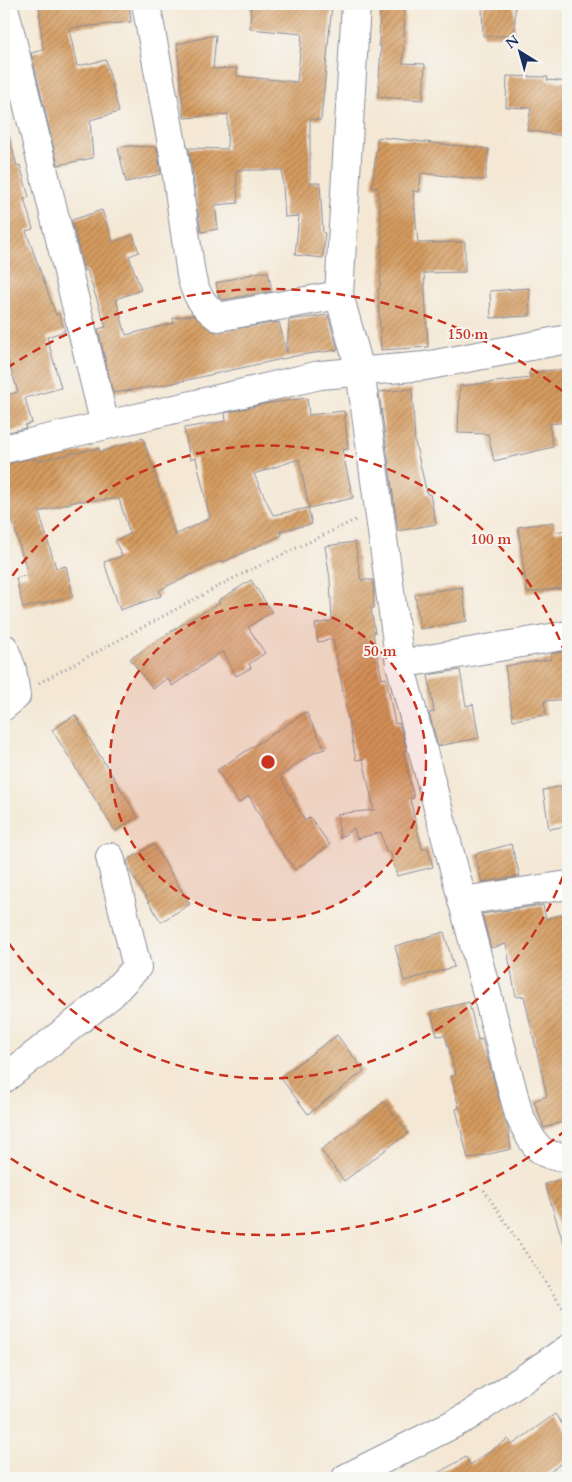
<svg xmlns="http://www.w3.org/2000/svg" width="572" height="1482" font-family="Cardo,serif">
<defs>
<pattern id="building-hatch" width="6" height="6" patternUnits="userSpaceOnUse" patternTransform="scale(1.25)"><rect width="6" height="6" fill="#d59b5e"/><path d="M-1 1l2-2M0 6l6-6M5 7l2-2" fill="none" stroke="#ac7f51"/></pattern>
</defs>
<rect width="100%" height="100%" fill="#f6f6f2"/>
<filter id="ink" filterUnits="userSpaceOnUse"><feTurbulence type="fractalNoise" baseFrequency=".02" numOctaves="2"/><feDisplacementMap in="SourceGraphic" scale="10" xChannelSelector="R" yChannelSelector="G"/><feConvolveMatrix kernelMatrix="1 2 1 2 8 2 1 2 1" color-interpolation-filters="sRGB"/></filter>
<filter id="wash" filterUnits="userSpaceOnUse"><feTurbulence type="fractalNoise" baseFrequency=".0096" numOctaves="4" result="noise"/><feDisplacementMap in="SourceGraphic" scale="20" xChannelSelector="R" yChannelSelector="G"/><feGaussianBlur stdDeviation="1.12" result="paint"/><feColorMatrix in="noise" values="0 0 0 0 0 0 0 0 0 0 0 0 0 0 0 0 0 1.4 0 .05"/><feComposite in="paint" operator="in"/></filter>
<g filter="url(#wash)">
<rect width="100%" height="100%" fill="#f4e8d5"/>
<g id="blocks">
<!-- building -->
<g fill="url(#building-hatch)">
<polygon points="39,4 129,4 131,22 69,28 77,66 106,60 119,112 90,120 93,158 58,165 31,53 43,50"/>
<polygon points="251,4 332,4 321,120 310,119 310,183 320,183 323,233 325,233 323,258 295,255 299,216 285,217 282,170 236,170 238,203 215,205 218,229 201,232 189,148 227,149 228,114 184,118 177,44 216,35 213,69 237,68 237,76 297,82 302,34 250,29"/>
<polygon points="380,4 405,4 403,63 425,64 423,100 378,97 381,46 379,46"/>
<polygon points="482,5 515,5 515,36 483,36"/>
<polygon points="507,76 548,77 547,80 568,82 568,123 565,123 563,136 527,130 531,108 506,107"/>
<polygon points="9,136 17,166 20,165 29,197 24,199 33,229 26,231 56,315 59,314 65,331 47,337 61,388 25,398 32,423 25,425 26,428 4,433 4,396 18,392 4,347 4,137"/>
<polygon points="378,137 489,149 485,180 421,173 419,192 413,191 418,243 465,242 465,272 424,273 428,347 381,350 378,289 380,289 382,236 378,188 372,187"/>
<polygon points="128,146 157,147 161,174 126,182 118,148"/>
<polygon points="102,210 113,242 133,235 139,252 129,256 141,290 116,299 126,335 174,323 173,318 193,315 215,332 279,322 287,353 289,320 328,315 338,350 300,355 164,385 113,393 98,329 106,327 87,270 84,271 72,220"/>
<polygon points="260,272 268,272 272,291 222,300 219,297 216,283"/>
<polygon points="529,288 530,316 491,318 490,291"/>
<polygon points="568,369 568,422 549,424 553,447 494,461 488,434 458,433 460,386 530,378 529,372"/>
<polygon points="412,389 415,442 427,494 430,494 436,524 398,531 379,392"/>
<polygon points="307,398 309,415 344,411 348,449 342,450 353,498 309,508 299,459 254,474 273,515 308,508 312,524 280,531 282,535 221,563 220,561 159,590 161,596 120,610 104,562 122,556 115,541 130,534 119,499 78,501 39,512 56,568 66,566 73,596 23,608 16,578 28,575 12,520 4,523 4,464 35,458 36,461 99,448 100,452 143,438 175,535 210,518 196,458 190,459 184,428 226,421 225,413 264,404"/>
<polygon points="554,522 555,532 568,530 568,587 527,593 518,527"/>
<polygon points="355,542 361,580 373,580 374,608 371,608 375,633 373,633 382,679 386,678 395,724 399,723 407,750 403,751 414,798 410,799 422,849 428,848 433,867 397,876 390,851 386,852 381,832 357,839 354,828 340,838 337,814 374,810 363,759 356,760 333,639 318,642 315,624 332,621 330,579 325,546"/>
<polygon points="251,580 272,612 248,627 265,653 249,664 251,668 236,676 223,651 172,686 167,678 153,689 130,659 187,621 220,603 218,601"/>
<polygon points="462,587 467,621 420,629 415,594"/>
<polygon points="568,651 568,699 544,701 546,715 513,720 505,666 552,659 551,654"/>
<polygon points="460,670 466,706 473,704 479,738 438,746 429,713 434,712 428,675"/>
<polygon points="306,712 325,749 315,752 280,776 305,821 310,817 330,845 295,870 273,839 249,796 239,803 217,770"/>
<polygon points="75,715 138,817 115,831 52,730"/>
<polygon points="568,785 568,826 549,829 543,790"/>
<polygon points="153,844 190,904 161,922 130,871 127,861"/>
<polygon points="511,844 520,876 482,882 475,854"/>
<polygon points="543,905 546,919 568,913 568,1120 544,1128 534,1101 547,1096 524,996 516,997 506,944 491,948 482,914"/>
<polygon points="444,932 454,967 404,981 395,946"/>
<polygon points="469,1002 478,1040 482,1039 508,1129 511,1149 468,1159 456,1109 459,1108 451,1076 456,1075 445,1035 437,1036 431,1011"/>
<polygon points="337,1035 364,1071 308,1114 280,1077"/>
<polygon points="384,1102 408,1133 344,1181 321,1150"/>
<polygon points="568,1177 568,1244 564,1245 545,1184"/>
<polygon points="555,1414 568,1432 568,1458 542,1478 429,1478 466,1457 470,1465 508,1439 512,1445"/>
</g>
</g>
</g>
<g filter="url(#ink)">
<use href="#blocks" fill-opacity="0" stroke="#888c9a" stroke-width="1"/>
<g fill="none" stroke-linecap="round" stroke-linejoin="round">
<defs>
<g id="minor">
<path d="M 146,4 L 174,155 L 191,275 C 195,294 202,305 218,317 L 339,295"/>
<path d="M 356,4 L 339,295 L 360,370 L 400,664 L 519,1115 C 531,1138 537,1160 568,1156"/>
<polyline points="4,7 105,425"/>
<polyline points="4,449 320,375 425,366 568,339"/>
<polyline points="4,648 12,669 16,696 4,706"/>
<polyline points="400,664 568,635"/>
<polyline points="462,901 568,885"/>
<polyline points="4,1079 111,995 137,967 110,857"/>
<polyline points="346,1478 467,1417 568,1349"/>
</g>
</defs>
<!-- minor casing -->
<use href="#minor" stroke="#888c9a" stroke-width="30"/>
<!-- path -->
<g stroke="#888c9a" stroke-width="3" stroke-dasharray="1 4" stroke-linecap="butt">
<polyline points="39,683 234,578 357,519"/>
<polyline points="484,1190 568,1316"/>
</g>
<!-- minor -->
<use href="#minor" stroke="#fff" stroke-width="28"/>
</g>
</g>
<!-- distance rings -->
<circle cx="268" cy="762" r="158" fill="#c8321e" fill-opacity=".12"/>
<g fill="none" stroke="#c8321e" stroke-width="2.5" stroke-dasharray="9 6">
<circle cx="268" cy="762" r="158"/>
<path d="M568 862A316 316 0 0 1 4 936M4 588A316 316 0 0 1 568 662"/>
<path d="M566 1130A473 473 0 0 1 7 1156M7 368A473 473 0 0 1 566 394"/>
</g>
<circle cx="268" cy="762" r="8" fill="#c8321e" stroke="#f6f6f2" stroke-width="2.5"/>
<g font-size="15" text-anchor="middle" font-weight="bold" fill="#c8321e" stroke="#f6f6f2" stroke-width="4" stroke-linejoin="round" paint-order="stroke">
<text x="468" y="339">150 m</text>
<text x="491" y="544">100 m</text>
<text x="380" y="656">50 m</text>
</g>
<!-- margin -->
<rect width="572" height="1482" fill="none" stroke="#f6f6f2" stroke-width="20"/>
<!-- north arrow -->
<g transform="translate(520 52) rotate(323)" stroke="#f6f6f2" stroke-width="4" paint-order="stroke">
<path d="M0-4L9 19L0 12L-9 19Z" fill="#1b2f5e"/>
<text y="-8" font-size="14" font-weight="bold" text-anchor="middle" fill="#1b2f5e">N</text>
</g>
</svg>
